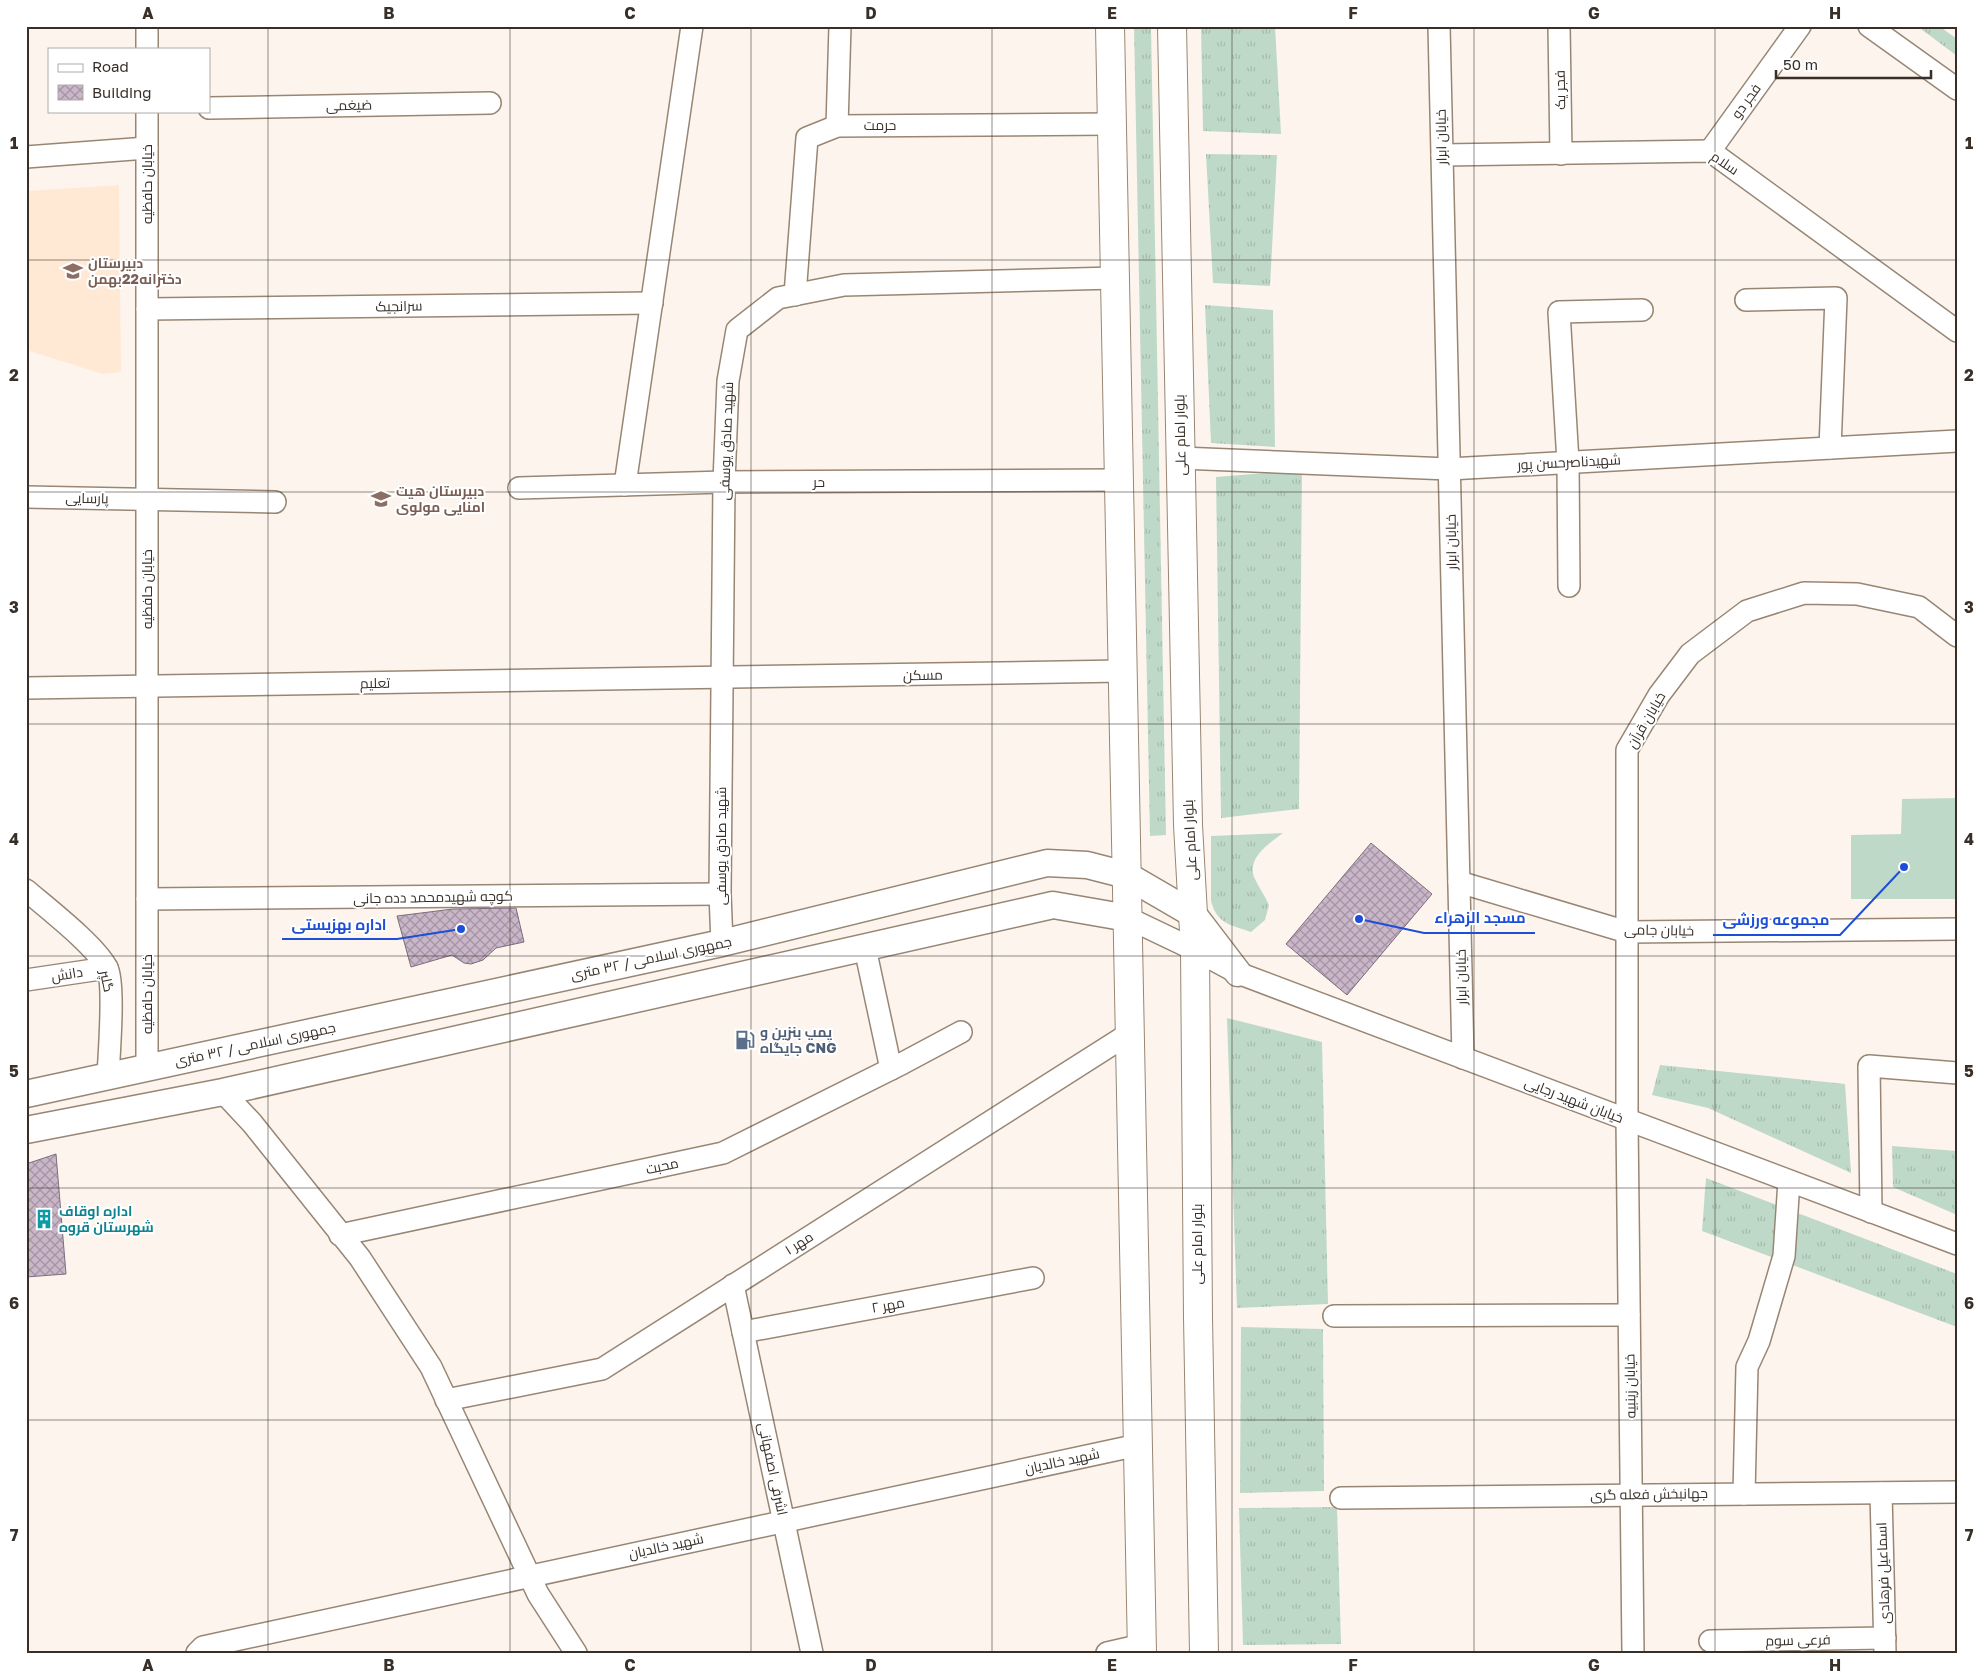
<svg xmlns="http://www.w3.org/2000/svg" width="1983" height="1679" font-family="'Golos Text',Cairo,sans-serif">
<defs>
<pattern id="grass-tufts" width="24" height="20" patternUnits="userSpaceOnUse" patternTransform="scale(1.25)"><rect width="24" height="20" fill="#bfd9c8"/><path d="M3 7l-1-3M5 7V3M7 7l1-3M15 17l-1-3M17 17v-4M19 17l1-3" fill="none" stroke="#a5bbac"/></pattern>
<pattern id="building-cross-hatch" width="8" height="8" patternUnits="userSpaceOnUse" patternTransform="scale(1.25)"><rect width="8" height="8" fill="#c9b6c9"/><path d="M0 0l8 8M0 8l8-8" fill="none" stroke="#a494a3"/></pattern>
</defs>
<rect width="100%" height="100%" fill="#fdf5ed"/>
<!-- built -->
<polygon fill="#ffe9d5" points="119,185 121,372 103,374 26,350 26,191"/>
<!-- grass -->
<g fill="url(#grass-tufts)">
<polygon points="1134,26 1151,26 1166,835 1150,836"/>
<polygon points="1201,26 1275,26 1281,134 1203,131"/>
<polygon points="1917,26 1939,26 1957,39 1957,56"/>
<polygon points="1206,154 1277,155 1270,286 1213,283"/>
<polygon points="1205,305 1273,310 1275,447 1211,443"/>
<polygon points="1302,470 1299,809 1221,818 1216,477"/>
<path d="M 1283,833 C 1270,843 1247,857 1254,877 C 1258,886 1265,896 1269,905 L 1265,920 L 1251,932 C 1231,925 1217,924 1211,901 L 1211,836 Z"/>
<polygon points="1227,1018 1322,1042 1328,1304 1237,1308"/>
<polygon points="1660,1065 1845,1084 1851,1173 1708,1108 1652,1095"/>
<polygon points="1892,1146 1957,1151 1957,1215 1893,1187"/>
<polygon points="1706,1178 1957,1274 1957,1327 1702,1231"/>
<polygon points="1241,1327 1323,1329 1324,1491 1240,1493"/>
<polygon points="1337,1507 1341,1644 1243,1645 1239,1508"/>
</g>
<!-- garden -->
<polygon fill="#bfd9c8" points="1957,798 1957,899 1851,899 1851,835 1901,834 1902,799"/>
<!-- building -->
<g fill="url(#building-cross-hatch)" stroke="#7e6c7e">
<polygon points="1371,843 1432,894 1347,995 1286,944"/>
<polygon points="516,908 524,942 496,948 483,960 471,964 464,963 452,955 411,967 397,916 453,909"/>
<polygon points="56,1154 66,1274 26,1277 26,1164"/>
</g>
<g fill="none" stroke-linecap="round" stroke-linejoin="round">
<defs>
<g id="minor">
<polyline points="147,26 147,49"/>
<polyline points="1439,26 1463,1058"/>
<polyline points="1559,26 1561,154"/>
<polyline points="1869,26 1957,89"/>
<polyline points="209,108 490,103"/>
<polyline points="147,111 147,1067"/>
<polyline points="837,126 840,26"/>
<polyline points="1710,151 1800,26"/>
<polyline points="1442,155 1710,151 1957,331"/>
<polyline points="26,157 147,148"/>
<polyline points="795,295 807,138 837,126 1112,124"/>
<polyline points="1746,300 1836,298 1830,448"/>
<polyline points="147,309 652,303"/>
<polyline points="1181,458 1449,469 1957,441"/>
<polyline points="625,485 692,26"/>
<polyline points="519,488 724,482 1119,480"/>
<polyline points="26,497 275,502"/>
<polyline points="1569,586 1568,462 1559,312 1642,310"/>
<polyline points="26,688 1123,671"/>
<polyline points="1459,882 1627,932 1957,929"/>
<path d="M 26,890 C 47,908 95,945 107,968 C 115,983 109,1055 108,1076"/>
<polyline points="147,899 720,894"/>
<polyline points="1128,918 1195,950 1238,973 1957,1244"/>
<polyline points="722,943 720,894 724,482 728,381 737,330 778,298 844,285 1115,278"/>
<polyline points="865,948 891,1069"/>
<polyline points="26,980 107,968"/>
<polyline points="223,1092 252,1123 360,1258 431,1367 538,1594 576,1653"/>
<polyline points="1871,1212 1869,1066 1957,1073"/>
<polyline points="340,1235 723,1153 903,1063 961,1032"/>
<polyline points="733,1285 812,1653"/>
<polyline points="1334,1316 1629,1315"/>
<polyline points="743,1332 1033,1278"/>
<polyline points="446,1400 602,1369 1130,1033"/>
<polyline points="1881,1493 1885,1652"/>
<polyline points="1744,1494 1747,1367 1759,1341 1784,1256 1789,1181"/>
<polyline points="1341,1498 1957,1492"/>
<polyline points="1710,1641 1885,1638"/>
<polyline points="197,1653 203,1647 1138,1445"/>
<polyline points="1107,1653 1142,1645"/>
<polyline points="1633,1653 1627,1120 1627,750 1659,695 1690,654 1747,611 1804,593 1857,594 1919,607 1957,636"/>
</g>
<g id="tertiary">
<polyline points="26,1094 722,943 1047,863 1087,865 1126,875 1193,914 1238,973"/>
<polyline points="26,1130 223,1092 1053,905 1128,918"/>
</g>
<g id="secondary">
<polyline points="1110,26 1142,1653"/>
<polyline points="1172,26 1188,825 1195,950 1198,1317 1204,1653"/>
</g>
</defs>
<!-- minor casing -->
<use href="#minor" stroke="#988674" stroke-width="24"/>
<!-- tertiary casing -->
<use href="#tertiary" stroke="#988674" stroke-width="29"/>
<!-- secondary casing -->
<use href="#secondary" stroke="#988674" stroke-width="30"/>
<!-- minor -->
<use href="#minor" stroke="#fff" stroke-width="21"/>
<!-- tertiary -->
<use href="#tertiary" stroke="#fff" stroke-width="26"/>
<!-- secondary -->
<use href="#secondary" stroke="#fff" stroke-width="28"/>
</g>
<!-- grid -->
<path fill="none" stroke="#372f28" stroke-width="1" stroke-opacity="0.55" d="M 268,26 L 268,1653M 510,26 L 510,1653M 751,26 L 751,1653M 992,26 L 992,1653M 1232,26 L 1232,1653M 1474,26 L 1474,1653M 1715,26 L 1715,1653M 26,260 L 1957,260M 26,492 L 1957,492M 26,724 L 1957,724M 26,956 L 1957,956M 26,1188 L 1957,1188M 26,1420 L 1957,1420"/>
<!-- icons -->
<defs>
<symbol id="school-bare" viewBox="-9 -9 18 18"><path d="M0-5L7-2L0 1L-7-2ZM-4 1L0 2.5L4 1V4Q0 6-4 4Z" fill="#8d6e63" stroke="#fff" stroke-width="2.5" paint-order="stroke"/></symbol>
<symbol id="fuel-bare" viewBox="-9 -9 18 18"><path d="M-5.5-6h7V0h2V4h1.3V-2.5L3-4.5l.8-.8L6-3V5H2.5V1h-1V6h-7ZM-4.2-4.7v3.2H.2V-4.7Z" fill="#5c6f8a" stroke="#fff" stroke-width="2.5" paint-order="stroke"/></symbol>
<symbol id="building-bare" viewBox="-9 -9 18 18"><path d="M-4-6H4V6H1V3H-1V6H-4ZM-2.5-4.3h1.7v1.8h-1.7ZM.8-4.3h1.7v1.8H.8ZM-2.5-1h1.7V.8h-1.7ZM.8-1h1.7V.8H.8Z" fill="#0f9aa8" stroke="#fff" stroke-width="2.5" paint-order="stroke"/></symbol>
</defs>
<g fill-rule="evenodd">
<use href="#school-bare" x="59" y="257" width="28" height="28"/>
<use href="#school-bare" x="367" y="485" width="28" height="28"/>
<use href="#fuel-bare" x="731" y="1026" width="28" height="28"/>
<use href="#building-bare" x="30" y="1205" width="28" height="28"/>
</g>
<g text-anchor="middle" stroke-width="4" stroke-linejoin="round" paint-order="stroke">
<!-- street labels -->
<g font-size="14" fill="#372f28" stroke="#fff">
<text transform="translate(1560 90) rotate(-91)" y="5">فجر یک</text>
<text transform="translate(1746 101) rotate(-54)" y="5">فجر دو</text>
<text transform="translate(349 105) rotate(-1)" y="5">ضیغمی</text>
<text x="880" y="130">حرمت</text>
<text transform="translate(1441 137) rotate(-91)" y="5">خیابان ابرار</text>
<text transform="translate(1725 163) rotate(34)" y="5">سلام</text>
<text transform="translate(147 184) rotate(-90)" y="5">خیابان حافظیه</text>
<text transform="translate(399 306) rotate(-1)" y="5">سرانجیک</text>
<text transform="translate(1180 435) rotate(-91)" y="5">بلوار امام علی</text>
<text transform="translate(726 441) rotate(-88)" y="5">شهید صادق یوسفی</text>
<text transform="translate(1569 462) rotate(-3)" y="5">شهیدناصرحسن پور</text>
<text x="819" y="487">حر</text>
<text transform="translate(87 498) rotate(1)" y="5">پارسایی</text>
<text transform="translate(1451 542) rotate(-91)" y="5">خیابان ابرار</text>
<text transform="translate(147 589) rotate(-90)" y="5">خیابان حافظیه</text>
<text transform="translate(923 675) rotate(-1)" y="5">مسکن</text>
<text transform="translate(375 683) rotate(-1)" y="5">تعلیم</text>
<text transform="translate(1646 720) rotate(-60)" y="5">خیابان قرآن</text>
<text transform="translate(1190 840) rotate(-93)" y="5">بلوار امام علی</text>
<text transform="translate(721 846) rotate(-90)" y="5">شهید صادق یوسفی</text>
<text transform="translate(433 897) rotate(-1)" y="5">کوچه شهیدمحمد دده جانی</text>
<text transform="translate(1659 930) rotate(1)" y="5">خیابان جامی</text>
<text transform="translate(651 958) rotate(-12)" y="5">جمهوری اسلامی / ۳۲ متری</text>
<text transform="translate(67 974) rotate(-9)" y="5">دانش</text>
<text transform="translate(1461 977) rotate(-91)" y="5">خیابان ابرار</text>
<text transform="translate(107 981) rotate(79)" y="5">گلپر</text>
<text transform="translate(147 994) rotate(-90)" y="5">خیابان حافظیه</text>
<text transform="translate(255 1044) rotate(-12)" y="5">جمهوری اسلامی / ۳۲ متری</text>
<text transform="translate(1574 1100) rotate(21)" y="5">خیابان شهید رجایی</text>
<text transform="translate(662 1166) rotate(-12)" y="5">محبت</text>
<text transform="translate(799 1243) rotate(-32)" y="5">مهر ۱</text>
<text transform="translate(1197 1244) rotate(-90)" y="5">بلوار امام علی</text>
<text transform="translate(888 1305) rotate(-10)" y="5">مهر ۲</text>
<text transform="translate(1630 1386) rotate(-91)" y="5">خیابان زینبیه</text>
<text transform="translate(1062 1461) rotate(-12)" y="5">شهید خالدیان</text>
<text transform="translate(773 1469) rotate(78)" y="5">اشرفی اصفهانی</text>
<text transform="translate(1649 1494) rotate(-1)" y="5">جهانبخش فعله گری</text>
<text transform="translate(666 1546) rotate(-12)" y="5">شهید خالدیان</text>
<text transform="translate(1883 1573) rotate(-92)" y="5">اسماعیل فرهادی</text>
<text transform="translate(1798 1640) rotate(-1)" y="5">فرعی سوم</text>
</g>
<!-- education labels -->
<g font-size="14" font-weight="bold" fill="#785e54" stroke="#fff" text-anchor="start">
<text x="88" y="268">دبیرستان<tspan x="88" dy="16">دخترانه22بهمن</tspan></text>
<text x="396" y="496">دبیرستان هیت<tspan x="396" dy="16">امنایی مولوی</tspan></text>
</g>
<!-- service labels -->
<g font-size="14" font-weight="bold" fill="#4e5e75" stroke="#fff" text-anchor="start">
<text x="760" y="1037">پمپ بنزین و<tspan x="760" dy="16">جایگاه CNG</tspan></text>
</g>
<!-- culture labels -->
<g font-size="14" font-weight="bold" fill="#0d838f" stroke="#fff" text-anchor="start">
<text x="59" y="1216">اداره اوقاف<tspan x="59" dy="16">شهرستان قروه</tspan></text>
</g>
</g>
<!-- callouts -->
<path fill="none" stroke="#1d4ed8" stroke-width="2" d="M1359 919L1424 933H1535M1904 867L1840 935H1713M461 929L397 939H282"/>
<g fill="#1d4ed8" stroke="#fff" stroke-width="2">
<circle cx="1359" cy="919" r="5"/>
<circle cx="1904" cy="867" r="5"/>
<circle cx="461" cy="929" r="5"/>
</g>
<g font-size="15" text-anchor="middle" font-weight="bold" fill="#1d4ed8" stroke="#fff" stroke-width="4" stroke-linejoin="round" paint-order="stroke">
<text x="1480" y="923">مسجد الزهراء</text>
<text x="1776" y="925">مجموعه ورزشی</text>
<text x="339" y="930">اداره بهزیستی</text>
</g>
<!-- border -->
<rect width="1983" height="1679" fill="none" stroke="#ffffff" stroke-width="55"/>
<!-- legend -->
<rect x="48" y="48" width="162" height="65" fill="#ffffff" stroke="#afaca9"/>
<rect x="58" y="64" width="25" height="8" fill="#ffffff" stroke="#afaca9"/>
<text x="92" y="72" font-size="15" fill="#372f28">Road</text>
<rect x="58" y="85" width="25" height="15" fill="url(#building-cross-hatch)" stroke="#afaca9"/>
<text x="92" y="98" font-size="15" fill="#372f28">Building</text>
<!-- scale -->
<path d="M1776 70v8h155v-8" fill="none" stroke="#372f28" stroke-width="2.5"/>
<text x="1783" y="70" font-size="15" fill="#372f28" stroke="#ffffff" stroke-width="4" paint-order="stroke">50 m</text>
<rect x="28" y="28" width="1928" height="1624" fill="none" stroke="#372f28" stroke-width="2"/>
<g font-size="16" text-anchor="middle" font-weight="bold" fill="#372f28">
<text x="148" y="19">A</text>
<text x="389" y="19">B</text>
<text x="630" y="19">C</text>
<text x="871" y="19">D</text>
<text x="1112" y="19">E</text>
<text x="1353" y="19">F</text>
<text x="1594" y="19">G</text>
<text x="1835" y="19">H</text>
<text x="14" y="149">1</text>
<text x="1969" y="149">1</text>
<text x="14" y="381">2</text>
<text x="1969" y="381">2</text>
<text x="14" y="613">3</text>
<text x="1969" y="613">3</text>
<text x="14" y="845">4</text>
<text x="1969" y="845">4</text>
<text x="14" y="1077">5</text>
<text x="1969" y="1077">5</text>
<text x="14" y="1309">6</text>
<text x="1969" y="1309">6</text>
<text x="14" y="1541">7</text>
<text x="1969" y="1541">7</text>
<text x="148" y="1671">A</text>
<text x="389" y="1671">B</text>
<text x="630" y="1671">C</text>
<text x="871" y="1671">D</text>
<text x="1112" y="1671">E</text>
<text x="1353" y="1671">F</text>
<text x="1594" y="1671">G</text>
<text x="1835" y="1671">H</text>
</g>
</svg>
